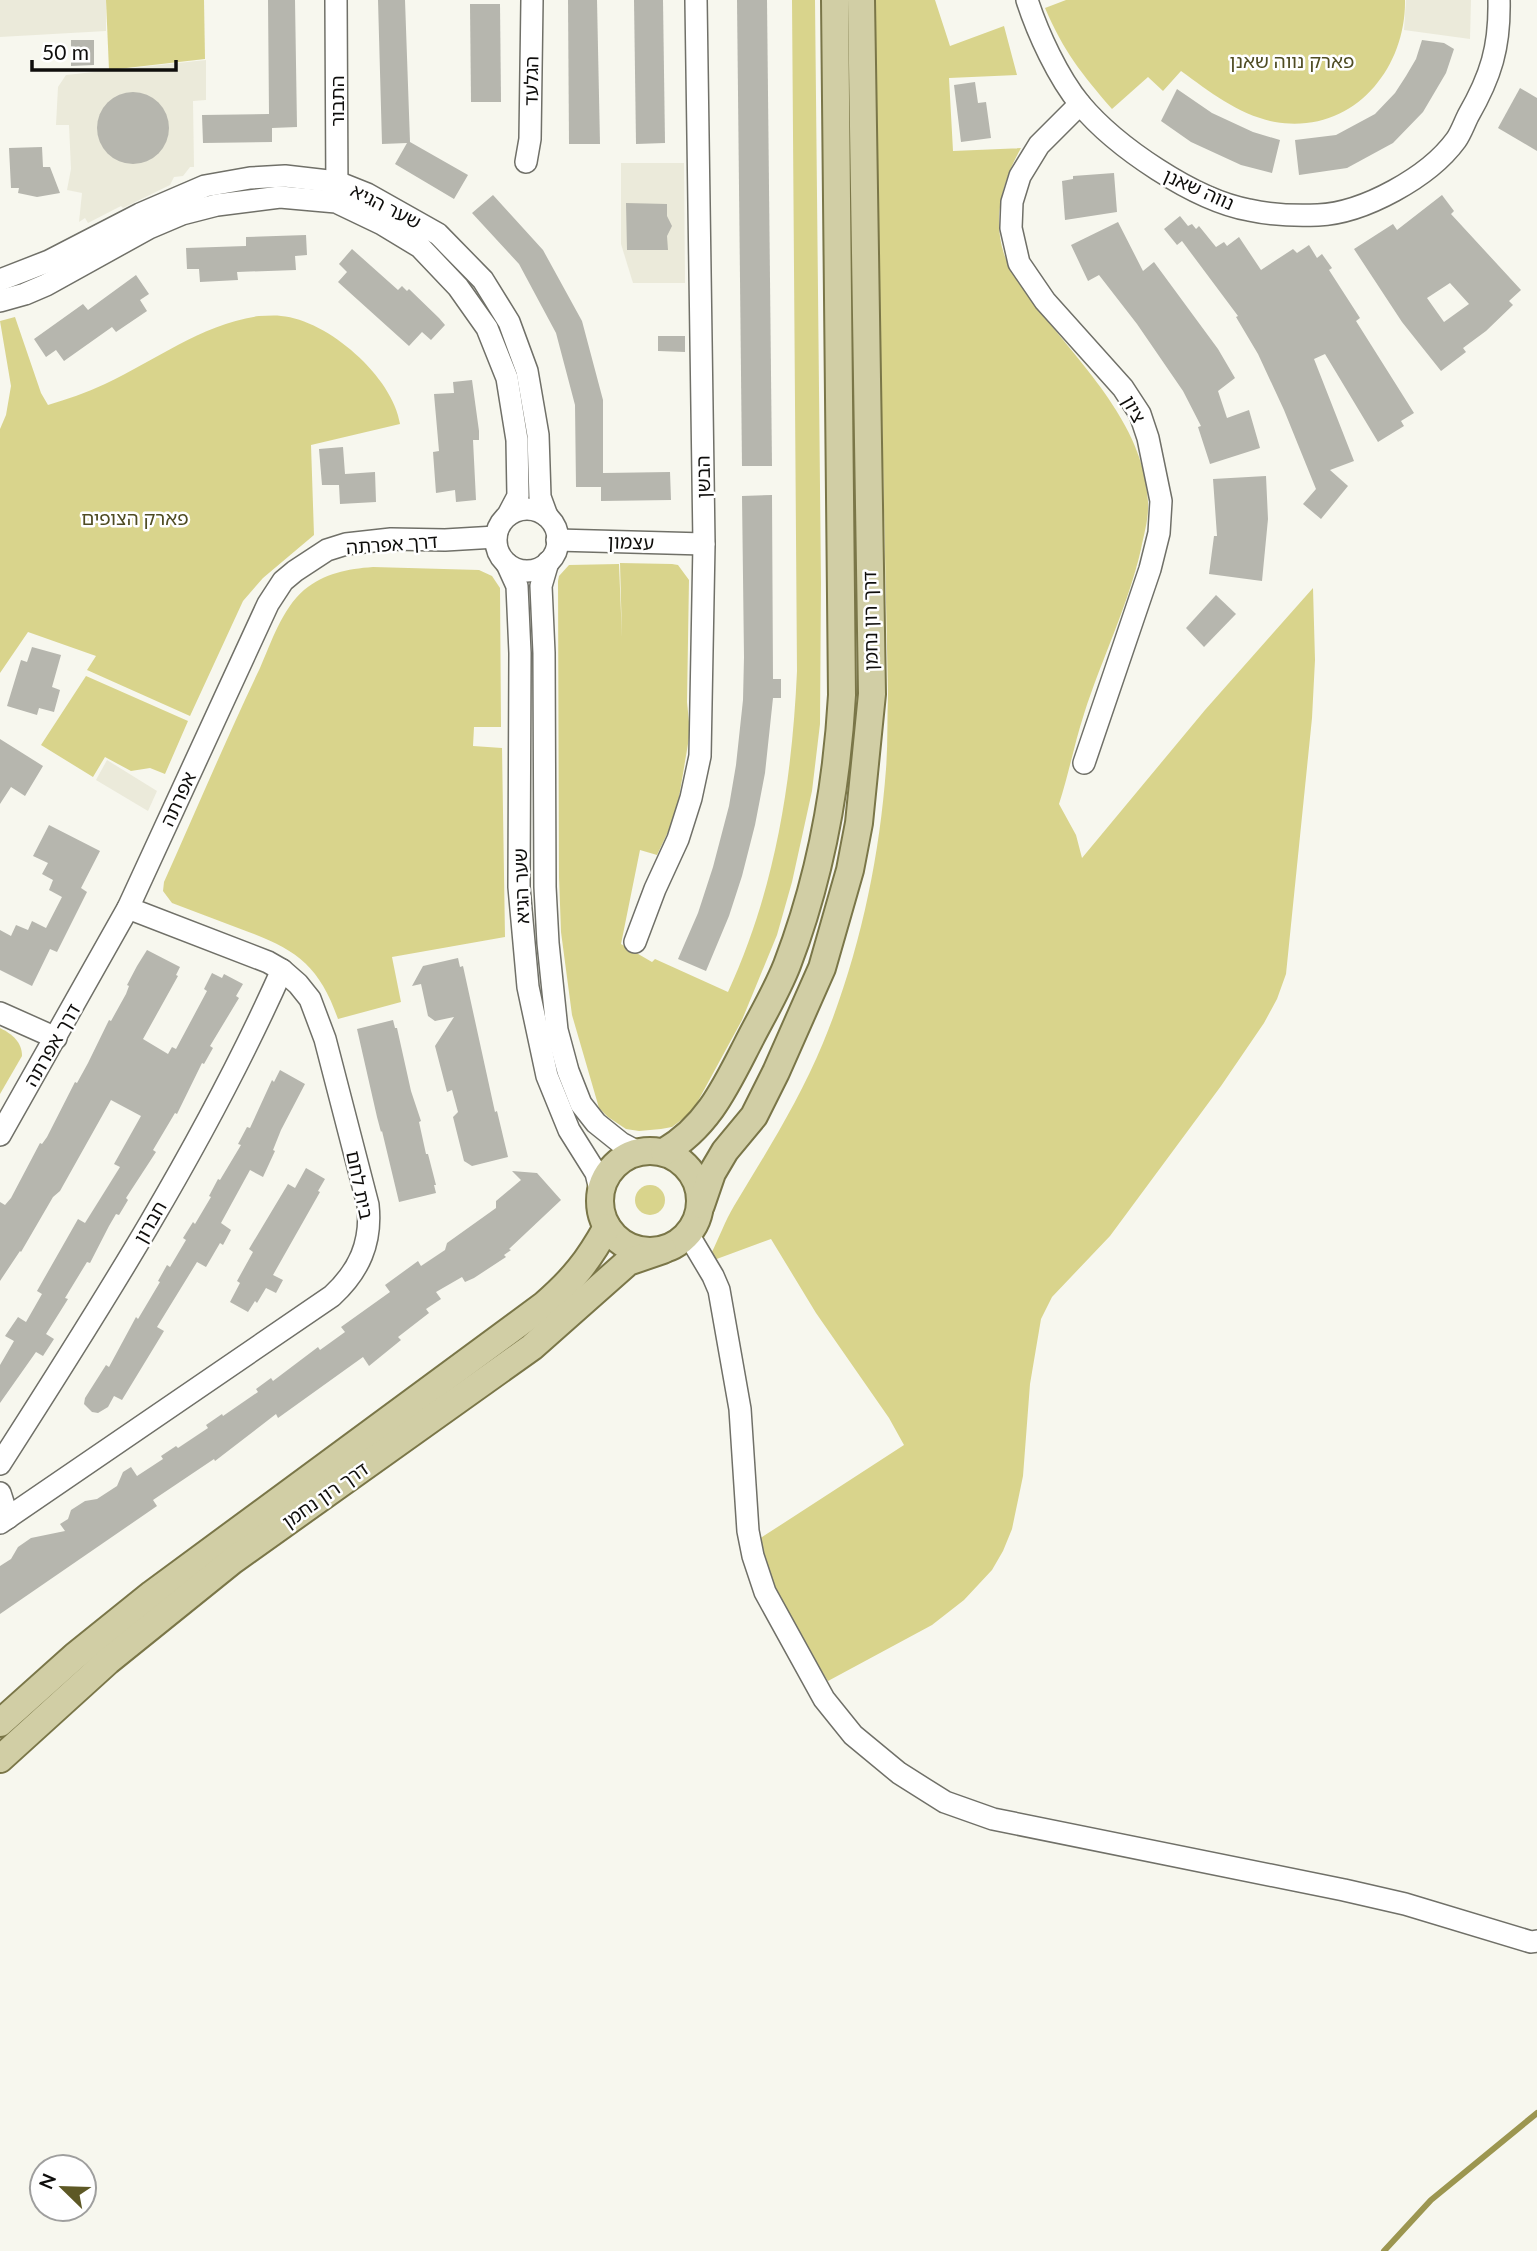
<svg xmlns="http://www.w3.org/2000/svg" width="1537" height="2251" font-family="Lato,'Noto Sans Hebrew',sans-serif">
<rect width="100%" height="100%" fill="#f7f7ee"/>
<!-- built -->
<g fill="#ebeada">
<polygon points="0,0 106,0 106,31 0,37"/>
<polygon points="1406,0 1471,0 1470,39 1404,30"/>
<polygon points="206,60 206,100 193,101 194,167 190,167 183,176 174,177 170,185 123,208 121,206 88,223 85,218 79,222 82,193 67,190 71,169 69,125 56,125 58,87 66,75"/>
<polygon points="621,163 684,163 685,283 633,283 621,244"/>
<polygon points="107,760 157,791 148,811 96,780"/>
</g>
<!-- green -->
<g fill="#d9d48c">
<polygon points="106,0 204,0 205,59 109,70"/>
<path d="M 792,0 L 815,0 L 821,583 L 820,724 L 812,791 L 792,882 L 777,935 L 742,1020 L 692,1112 L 672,1127 L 661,1129 L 639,1131 L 626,1129 L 608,1117 L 599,1108 L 572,1015 L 561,932 L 559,877 L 558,581 L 559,576 L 569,565 L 619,564 L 622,638 L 620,563 L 672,564 L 678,565 L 689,580 L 687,702 L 690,732 L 676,815 L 657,855 L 640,850 L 621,944 L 652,962 L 655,959 L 728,992 C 775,890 792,782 797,671 Z"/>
<path d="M 873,0 L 935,0 L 950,46 L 1004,26 L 1017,75 L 949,78 L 953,151 L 1021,148 C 1003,180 992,217 1004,254 C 1013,279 1031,300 1047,320 C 1089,373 1145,430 1148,502 C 1149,518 1144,534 1141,549 C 1128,606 1102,658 1084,714 C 1074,745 1069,773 1059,804 L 1076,835 L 1082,858 L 1205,710 L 1313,588 L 1315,660 L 1312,718 L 1286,974 L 1277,999 L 1264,1023 L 1221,1086 L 1110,1236 L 1052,1297 L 1041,1319 L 1030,1384 L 1023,1476 L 1012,1529 L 1003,1551 L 992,1570 L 964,1600 L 932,1625 L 828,1681 L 775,1598 L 756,1541 L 904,1445 L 889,1418 L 816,1313 L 771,1239 L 714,1260 L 711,1254 C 719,1238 725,1221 734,1206 C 766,1153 799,1101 823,1043 C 859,956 879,862 886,769 C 888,744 887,719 888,694 Z"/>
<path d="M 1066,0 L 1405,0 C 1406,71 1351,135 1275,122 C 1239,115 1210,92 1181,71 L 1163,91 L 1148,77 L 1112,109 C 1081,73 1064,52 1045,8 Z"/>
<path d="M 259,316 C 266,316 274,315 281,316 C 328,320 393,377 400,424 L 311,445 L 314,535 L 263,578 L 243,601 L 190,716 L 87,670 L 96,656 L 28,632 L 0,673 L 0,429 L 6,415 L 11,386 L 0,321 L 15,317 L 41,393 L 48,405 C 67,399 86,393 105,384 C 156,360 202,324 259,316 Z"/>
<path d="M 373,567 L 479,570 L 492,576 L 500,588 L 501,727 L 474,727 L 473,746 L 502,748 L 505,937 L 392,957 L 401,1002 L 338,1019 C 318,962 293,948 238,928 C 216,920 194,911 172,903 L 163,891 L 164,882 C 196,811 226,739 260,668 C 271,643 282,609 304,590 C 325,573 347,569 373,567 Z"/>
<polygon points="86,676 188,721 165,774 150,768 131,771 105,757 93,777 41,745"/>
<path d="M 0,1028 C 12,1034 22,1042 22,1056 L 0,1094 Z"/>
<circle cx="650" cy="1200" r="15"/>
</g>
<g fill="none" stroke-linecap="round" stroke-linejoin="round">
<!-- stream -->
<polyline stroke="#9c9650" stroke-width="6" points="1384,2251 1431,2200 1537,2113"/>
</g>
<!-- building -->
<g fill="#b6b6ae" fill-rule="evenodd">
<polygon points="268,0 295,0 297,127 272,128 272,142 203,143 202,115 269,114"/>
<polygon points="378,0 405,0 410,142 468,175 454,199 395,164 407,143 382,144"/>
<polygon points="568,0 597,0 600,144 569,144"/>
<polygon points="634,0 663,0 665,143 636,144"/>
<polygon points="737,0 767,0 772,466 742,466"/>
<polygon points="470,4 500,4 501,102 471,102"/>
<polygon points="71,40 94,40 94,65 71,66"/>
<polygon points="1422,40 1444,43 1454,49 1446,73 1423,112 1393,143 1347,168 1299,175 1295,140 1336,135 1375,114 1395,93 1406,76 1416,59"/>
<polygon points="975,82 978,103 986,102 991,138 961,142 954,85"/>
<polygon points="1520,88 1537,98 1537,151 1498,128"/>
<polygon points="1177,89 1212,113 1253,132 1280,140 1272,173 1241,165 1191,142 1161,121"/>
<circle cx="133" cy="128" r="36"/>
<polygon points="42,147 43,167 50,167 60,193 37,197 18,193 19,188 11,188 9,148"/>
<polygon points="1114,173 1117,212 1065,220 1062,181 1073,179 1073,176"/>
<polygon points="493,195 543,250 582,321 603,400 603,473 670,472 671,500 601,501 601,487 576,487 575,405 556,333 519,264 472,213"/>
<path d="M 1442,195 L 1454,211 L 1451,214 L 1521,290 L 1509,301 L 1513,305 L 1486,331 L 1463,348 L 1466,352 L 1441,371 L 1402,322 L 1354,249 L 1393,224 L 1397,230 ZM 1450,283 L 1469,304 L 1444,322 L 1427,298 Z"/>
<polygon points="626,203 667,204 667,216 672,226 667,236 668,250 627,250"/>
<polygon points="1180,216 1188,226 1192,224 1196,229 1199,226 1216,247 1224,242 1227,246 1239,237 1261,270 1293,249 1297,253 1309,245 1317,258 1322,254 1332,268 1329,270 1360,318 1356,321 1414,413 1401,421 1404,426 1378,442 1325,354 1314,359 1354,461 1330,470 1348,486 1321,519 1303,504 1316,489 1284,410 1258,354 1236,317 1238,316 1182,241 1177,245 1164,229"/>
<polygon points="1118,222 1143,271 1154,262 1218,349 1235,378 1218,391 1227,418 1249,410 1260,448 1210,464 1198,427 1201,426 1183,391 1137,324 1099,275 1088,281 1071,245"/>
<polygon points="306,235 307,255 295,256 296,270 237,272 238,280 200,282 199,269 187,269 186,248 246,246 246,237"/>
<polygon points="352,249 398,290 402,286 407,291 409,289 439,318 445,325 431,340 422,332 409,346 338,282 347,272 339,264"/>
<polygon points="136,275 149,294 140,300 147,311 116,332 112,327 64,361 56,350 46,357 34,339 83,304 88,310"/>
<polygon points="658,336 685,336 685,352 658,351"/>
<polygon points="472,380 479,431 479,440 473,440 476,500 456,502 455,490 436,493 433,452 439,451 434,394 454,393 453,382"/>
<polygon points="343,447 345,474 375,472 376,502 340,504 339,485 322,485 319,449"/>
<polygon points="1266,476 1268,519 1262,581 1209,574 1214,536 1217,536 1213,479"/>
<polygon points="772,495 773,679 781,679 781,698 773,698 765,773 755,825 742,876 729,916 706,971 678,959 698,913 713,867 729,806 736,765 743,700 744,657 742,496"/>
<polygon points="1216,595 1236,614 1204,647 1186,628"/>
<polygon points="32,647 61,655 52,687 60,690 54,712 39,708 37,715 7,706 21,660 27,662"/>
<polygon points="0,739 43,766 25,796 11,787 0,804"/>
<polygon points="49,825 100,851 81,888 87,892 57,952 50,949 32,986 0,970 0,930 11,936 16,925 28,930 32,921 46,928 62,897 49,890 53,880 42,874 48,863 33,856"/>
<polygon points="147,950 180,967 176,975 178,976 143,1039 168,1054 172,1047 176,1049 207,991 204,989 212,973 222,978 224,974 243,984 236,996 239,998 210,1046 213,1048 204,1064 202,1063 177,1114 175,1113 153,1150 156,1152 126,1198 128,1200 119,1215 116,1214 109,1226 90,1263 87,1262 65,1298 68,1299 46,1334 54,1339 43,1356 36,1352 0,1403 0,1365 14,1341 5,1336 18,1317 26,1322 42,1294 37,1291 78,1219 85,1223 120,1167 114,1164 141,1116 111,1100 60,1191 53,1197 21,1252 20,1251 0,1281 0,1202 5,1205 11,1198 40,1143 42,1144 47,1137 75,1082 77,1083 88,1063 109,1020 111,1021 126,994 129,986 127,985 137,966"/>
<polygon points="458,958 460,967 463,966 495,1112 497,1111 508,1157 472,1166 464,1161 453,1117 458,1112 452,1090 447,1092 435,1046 454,1017 435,1021 428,1016 421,984 412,986 423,966"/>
<polygon points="393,1020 395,1028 397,1028 411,1091 421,1121 419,1122 426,1154 428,1154 436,1185 434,1185 436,1193 399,1202 382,1131 381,1132 377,1117 357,1029"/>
<polygon points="280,1070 305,1084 281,1130 273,1150 275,1151 263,1177 250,1170 221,1223 231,1230 223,1245 220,1243 206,1267 197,1262 157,1327 164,1331 122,1400 114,1396 108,1407 98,1413 92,1412 84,1404 85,1398 106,1365 109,1367 136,1317 138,1319 160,1282 158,1281 167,1265 170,1267 186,1240 183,1238 193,1222 195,1224 211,1197 209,1196 218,1179 220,1180 241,1145 238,1144 247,1127 250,1128 272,1080 274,1082"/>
<polygon points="306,1168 325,1179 318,1191 320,1192 273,1275 283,1280 276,1293 266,1288 257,1303 255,1301 248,1312 230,1302 240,1283 237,1281 253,1252 249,1249 288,1184 295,1188"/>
<polygon points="512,1171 537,1173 561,1200 509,1249 511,1250 504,1255 506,1257 474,1278 465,1282 462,1277 436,1292 441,1299 426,1309 429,1313 398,1337 401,1340 369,1366 363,1357 278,1418 276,1414 215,1461 214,1459 153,1500 157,1506 0,1614 0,1566 11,1559 18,1547 31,1538 65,1531 60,1524 68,1519 71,1510 85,1501 97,1499 117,1486 123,1472 131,1467 137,1476 163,1459 161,1456 176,1446 178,1448 208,1428 206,1425 222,1414 223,1416 258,1392 256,1389 271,1378 273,1381 318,1347 320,1350 345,1332 341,1327 390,1292 385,1285 418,1261 421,1266 445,1250 447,1243 496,1208 496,1201 521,1180"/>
</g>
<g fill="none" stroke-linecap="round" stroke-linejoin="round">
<defs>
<g id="minor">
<polyline points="336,0 337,196"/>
<path d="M 1027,0 C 1038,34 1058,77 1080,104 C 1116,147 1194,200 1249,210 C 1272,215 1296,216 1318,215 C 1364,213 1429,177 1456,140 C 1461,133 1464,124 1468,116 C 1491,76 1500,47 1499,0"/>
<polyline points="1080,104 1039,145 1020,176 1012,202 1011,228 1019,263 1045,301 1123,388 1140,414 1148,438 1161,501 1159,533 1150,569 1084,763"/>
<polyline points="526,162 530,139 532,0"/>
<polyline points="0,280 49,261 140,214 205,186 250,178 285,176 337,182 367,194 438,234 483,280 509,322 527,371 538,435 540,497 547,516"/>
<polyline points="0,301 25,294 46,285 149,228 182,214 217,205 280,197 336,202 382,224 420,247 458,287 487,328 507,378 517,440 518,496 508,515"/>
<circle cx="527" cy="540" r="31"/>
<polyline points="557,540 704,544"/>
<polyline points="548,562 541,586 544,653 545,887 548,943 557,1030 568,1071 581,1104 596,1123 621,1143 638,1152"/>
<polyline points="507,564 517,586 520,653 519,887 528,987 547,1076 569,1130 596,1173 601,1194"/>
<polyline points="635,942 655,889 678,839 691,798 700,756 704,544 696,0"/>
<polyline points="0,1013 56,1038"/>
<polyline points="0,1135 128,908 268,604 283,581 295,571 327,550 346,544 391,539 445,540 496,537"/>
<polyline points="688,1234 713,1276 719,1290 740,1409 748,1531 753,1556 765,1592 824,1699 853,1735 899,1773 945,1802 993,1819 1344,1890 1405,1904 1531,1942 1537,1941"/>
<path d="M 0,1464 C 102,1305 205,1143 282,970"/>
<polyline points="0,1493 8,1518"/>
<path d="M 0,1523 L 332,1296 C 359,1271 372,1243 368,1205 L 325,1039 L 310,999 L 298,984 L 282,970 L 268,962 L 128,908"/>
</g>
<g id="major">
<circle cx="650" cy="1201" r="50"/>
<path d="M 664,1152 C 707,1127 725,1088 747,1045 C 760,1019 776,993 787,965 C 820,879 837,786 842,695 L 835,0"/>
<polyline points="701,1205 712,1173 725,1151 754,1116 776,1072 822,968 850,870 859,823 872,694 861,0"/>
<path d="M 0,1723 L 75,1656 L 152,1594 L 544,1305 C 574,1279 588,1261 607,1227"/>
<polyline points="0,1759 108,1661 232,1561 532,1347 628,1262 663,1250"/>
</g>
</defs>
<!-- minor casing -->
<use href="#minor" stroke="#707068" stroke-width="24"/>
<!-- major casing -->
<use href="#major" stroke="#7a7648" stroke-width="30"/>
<!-- minor -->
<use href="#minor" stroke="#fff" stroke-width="21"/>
<!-- major -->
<use href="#major" stroke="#d1cea5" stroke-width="26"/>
</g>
<g text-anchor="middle" stroke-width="5" stroke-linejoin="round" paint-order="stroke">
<!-- park labels -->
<g font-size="19" fill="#4f4c23" stroke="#fff">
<text x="1292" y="68">פארק נווה שאנן</text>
<text x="135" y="525">פארק הצופים</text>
</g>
<!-- street labels -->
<g font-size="19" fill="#0f0e0c" stroke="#fff">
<text transform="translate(531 81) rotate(-89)" y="7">הגלעד</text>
<text transform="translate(337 101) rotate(-90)" y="7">התבור</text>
<text transform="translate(1199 189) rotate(24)" y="7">נווה שאנן</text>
<text transform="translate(386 206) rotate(27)" y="7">שער הגיא</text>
<text transform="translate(1134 409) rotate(61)" y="7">ציון</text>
<text transform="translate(703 477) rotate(-91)" y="7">הבשן</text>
<text transform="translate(631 542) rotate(2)" y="7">עצמון</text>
<text transform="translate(392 544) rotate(-4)" y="7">דרך אפרתה</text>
<text transform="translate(870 621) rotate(-91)" y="7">דרך רון נחמן</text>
<text transform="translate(178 799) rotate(-65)" y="7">אפרתה</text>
<text transform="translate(521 886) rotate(-92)" y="7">שער הגיא</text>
<text transform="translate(52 1045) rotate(-60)" y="7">דרך אפרתה</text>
<text transform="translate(360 1185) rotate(78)" y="7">בית לחם</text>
<text transform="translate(150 1222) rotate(-60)" y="7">חברון</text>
<text transform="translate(325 1495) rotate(-35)" y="7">דרך רון נחמן</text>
</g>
</g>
<!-- north arrow -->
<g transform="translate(63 2188) rotate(293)"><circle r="33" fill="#ffffff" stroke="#9f9f9e" stroke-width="2"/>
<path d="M0-5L12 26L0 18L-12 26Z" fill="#5d5825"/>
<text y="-10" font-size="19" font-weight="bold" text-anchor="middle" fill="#0f0e0c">N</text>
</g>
<!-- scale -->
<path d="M32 60v10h144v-10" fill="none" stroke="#0f0e0c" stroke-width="3.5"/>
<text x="42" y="60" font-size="21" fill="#0f0e0c" stroke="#ffffff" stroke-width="5" paint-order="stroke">50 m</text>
</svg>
